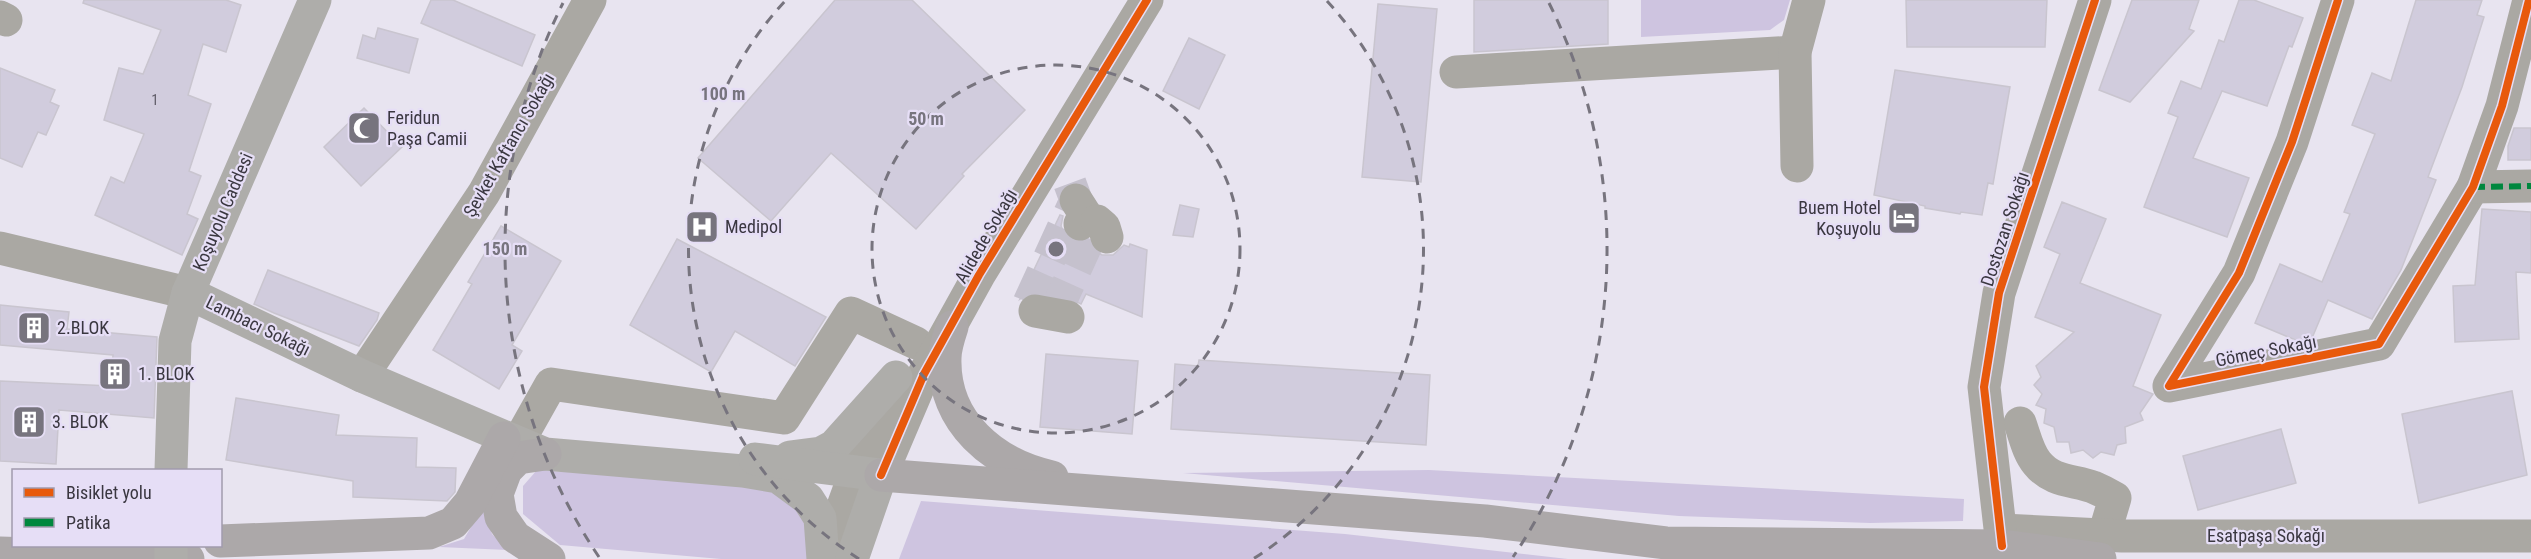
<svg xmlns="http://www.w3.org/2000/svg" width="2531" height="559" font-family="'Roboto Condensed',sans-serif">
<rect width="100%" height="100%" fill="#e8e4f0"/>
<!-- green -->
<g fill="#cec4e0">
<polygon points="1641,0 1790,0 1784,20 1770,30 1641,37"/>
<polygon points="537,470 768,485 807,520 811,559 721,559 560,545 523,514 523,486"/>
<polygon points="1429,470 1964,499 1963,521 1870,523 1679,516 1183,473"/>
<polygon points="921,501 1345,534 1568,559 899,559"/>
<polygon points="484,505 492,534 508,550 439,547 464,539"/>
</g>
<!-- building -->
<g fill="#d1ccdd" stroke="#c9c5cf" stroke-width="1.5">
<polygon points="84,0 226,0 241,5 226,52 203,44 188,95 211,104 189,171 201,176 187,214 198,219 182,255 95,215 111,177 124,183 144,134 104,120 119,68 143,74 161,30 83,3"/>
<polygon points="431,0 453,0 535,35 522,66 421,23"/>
<polygon points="835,0 912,0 1025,110 962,174 964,176 916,229 831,153 771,221 698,158"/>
<polygon points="1474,0 1608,0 1608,44 1474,52"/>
<polygon points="1906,0 2047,0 2045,47 1907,47"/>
<polygon points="2132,0 2199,0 2189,29 2194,31 2130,102 2099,90"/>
<polygon points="2239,0 2254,0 2303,18 2292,47 2289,46 2267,106 2222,91 2193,158 2249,178 2227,237 2144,207 2178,117 2168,113 2181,81 2201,89 2219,40 2224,42"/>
<polygon points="2416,0 2482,0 2477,15 2484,17 2462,87 2428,177 2436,180 2401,270 2372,319 2328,300 2312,338 2298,341 2255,323 2280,264 2322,282 2350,214 2344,212 2375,134 2352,125 2372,73 2391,81"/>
<polygon points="1378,4 1437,9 1421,182 1362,177"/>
<polygon points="378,28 418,39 409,73 357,58 363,35 375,39"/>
<polygon points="1189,38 1225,55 1199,109 1163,91"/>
<polygon points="0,68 55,90 50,102 59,106 46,135 38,132 22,167 0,158"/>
<polygon points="1895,70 2010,87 1993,184 1988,183 1982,215 1961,212 1960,214 1925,208 1925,206 1874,195"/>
<polygon points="364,108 402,147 361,186 324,147"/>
<polygon points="2514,128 2531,128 2531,160 2508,160 2508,146"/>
<polygon points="2062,202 2106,219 2080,283 2161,315 2133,386 2153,394 2140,413 2143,420 2125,427 2126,443 2117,445 2114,455 2101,452 2093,458 2083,450 2071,453 2069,442 2057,442 2054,427 2044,423 2046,409 2036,405 2042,394 2034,385 2041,377 2036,366 2074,332 2035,317 2060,254 2044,247"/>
<polygon points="1180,205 1199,209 1193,237 1173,235"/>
<polygon points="2482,209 2531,212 2531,273 2516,272 2519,339 2455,342 2453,286 2475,285"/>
<polygon points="1060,215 1063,216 1061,226 1065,235 1072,241 1081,243 1088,240 1094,250 1102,255 1113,255 1124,245 1129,247 1130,244 1147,250 1142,317 1086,294 1081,304 1071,299 1038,293 1029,293 1020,299"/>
<polygon points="501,226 561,261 512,345 522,351 499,389 433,350 472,284 468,282"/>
<polygon points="677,239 826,317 795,366 735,331 711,372 630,325"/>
<polygon points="268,270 379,313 377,320 359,346 274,313 254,304"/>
<polygon points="0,305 69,312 67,329 157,337 154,418 59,410 56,464 0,461 0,381 111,386 113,355 0,345"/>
<polygon points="1046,354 1138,361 1132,434 1040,427"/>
<polygon points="1199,360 1430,375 1426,445 1171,429 1175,364 1198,366"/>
<polygon points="2512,391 2527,475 2419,503 2402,414"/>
<polygon points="236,398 339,415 336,435 417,438 416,467 456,468 455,492 447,501 353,497 353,481 226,460"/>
<polygon points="2281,429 2296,483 2198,510 2183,456"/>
</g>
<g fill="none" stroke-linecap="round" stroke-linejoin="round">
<!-- minor-tunnel -->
<g stroke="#c5c1cd" stroke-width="33" stroke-dasharray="33 16" stroke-linecap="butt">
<polyline points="1029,303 1076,200 1069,181"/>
<polyline points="1055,313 1093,230"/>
</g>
<!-- minor -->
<g stroke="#aaa8a3" stroke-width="33">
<polyline points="2338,0 2292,142 2239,273 2169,386 2379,344 2473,187 2502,106 2529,0"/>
<polyline points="0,17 6,20"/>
<polyline points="1456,72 1795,52"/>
<polyline points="1797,166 1795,52 1809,0"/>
<polyline points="2473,187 2531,186"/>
<polyline points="1076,200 1085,214 1080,224"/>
<polyline points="1097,221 1104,227 1107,237"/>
<polyline points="0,248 188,293"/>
<polyline points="1035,311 1068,317"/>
<polyline points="362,376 484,193 590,0"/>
<path d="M 2020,423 C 2025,437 2028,452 2037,463 C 2052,482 2073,480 2093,487 C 2100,490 2108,494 2115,498 L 2104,535"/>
<polyline points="524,432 551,384 784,418 851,313 916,343"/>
<polyline points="881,475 924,374 979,275 1147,0"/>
<polyline points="2002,530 2122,536 2531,536"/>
<polyline points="2002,546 1984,387 1999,293 2095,0"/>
<polyline points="824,559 855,473 893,385"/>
</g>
<!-- major -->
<g stroke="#aeadaa" stroke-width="33">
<polyline points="188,293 362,376 545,454 743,471 778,477 808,499 820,518 823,559"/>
<polyline points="790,457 821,453 834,446 896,377"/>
<polyline points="755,459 881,475 852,559"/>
<polyline points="171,470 175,341 188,293 315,0"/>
</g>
<!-- highway -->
<g stroke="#aca8a9" stroke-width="33">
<path d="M 952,327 C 949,336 945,348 945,358 C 943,422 993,464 1052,477"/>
<polyline points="545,454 518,458 506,470 497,494 501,517 515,537 549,559"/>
<polyline points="881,475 1485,521 1666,543 2002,546 2100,559"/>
<polyline points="220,541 429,533 453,523 470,503 504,438"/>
<polyline points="0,553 188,559"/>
</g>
<!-- major-bridge -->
<polyline stroke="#aeadaa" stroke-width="33" points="171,559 171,546"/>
<!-- quiet -->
<polyline stroke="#00873e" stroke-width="6" stroke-dasharray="12 6" stroke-linecap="butt" points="2473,187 2531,186"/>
<defs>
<g id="cycleway">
<polyline points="2338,0 2292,142 2239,273 2169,386 2379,344 2473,187 2502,106 2529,0"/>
<polyline points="881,475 924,374 979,275 1147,0"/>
<polyline points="2002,546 1984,387 1999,293 2095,0"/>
</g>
</defs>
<!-- cycleway casing -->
<use href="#cycleway" stroke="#e6def6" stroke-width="11"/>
<!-- cycleway -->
<use href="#cycleway" stroke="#e8590c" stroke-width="8"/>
</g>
<!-- distance rings -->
<g fill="none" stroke="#77747e" stroke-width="3" stroke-dasharray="10 8">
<circle cx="1056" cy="249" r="184"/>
<path d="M859 559A367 367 0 0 1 785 1M1327 1A367 367 0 0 1 1253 559"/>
<path d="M599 557A551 551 0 0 1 563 3M1549 3A551 551 0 0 1 1513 557"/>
</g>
<!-- icons -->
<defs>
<symbol id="mosque-square" viewBox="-11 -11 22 22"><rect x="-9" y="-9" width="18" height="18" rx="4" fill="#77747e" stroke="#e6def6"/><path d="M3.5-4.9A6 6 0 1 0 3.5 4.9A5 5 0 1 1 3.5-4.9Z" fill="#fff"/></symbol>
<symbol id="hotel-square" viewBox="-11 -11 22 22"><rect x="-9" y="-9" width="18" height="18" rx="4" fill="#77747e" stroke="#e6def6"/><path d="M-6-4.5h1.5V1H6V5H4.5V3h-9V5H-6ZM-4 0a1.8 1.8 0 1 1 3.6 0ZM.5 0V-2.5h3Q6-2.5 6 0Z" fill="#fff"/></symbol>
<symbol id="hospital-square" viewBox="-11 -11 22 22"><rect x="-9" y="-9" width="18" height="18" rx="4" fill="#77747e" stroke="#e6def6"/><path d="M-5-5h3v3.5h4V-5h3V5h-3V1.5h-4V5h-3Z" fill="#fff"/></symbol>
<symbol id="building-square" viewBox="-11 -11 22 22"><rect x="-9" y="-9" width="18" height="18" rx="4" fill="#77747e" stroke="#e6def6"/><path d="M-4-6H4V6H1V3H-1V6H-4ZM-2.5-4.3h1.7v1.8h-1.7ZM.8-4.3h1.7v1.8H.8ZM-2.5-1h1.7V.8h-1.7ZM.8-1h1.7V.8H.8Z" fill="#fff"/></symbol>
</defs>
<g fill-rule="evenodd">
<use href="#mosque-square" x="345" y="109" width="38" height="38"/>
<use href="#hotel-square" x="1885" y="199" width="38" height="38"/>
<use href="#hospital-square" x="683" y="208" width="38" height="38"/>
<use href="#building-square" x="15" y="309" width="38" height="38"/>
<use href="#building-square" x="96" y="355" width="38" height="38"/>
<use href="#building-square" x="10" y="403" width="38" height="38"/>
</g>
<g text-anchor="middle" stroke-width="4.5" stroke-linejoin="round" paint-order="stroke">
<!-- number labels -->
<g font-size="15" fill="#625e6a">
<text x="155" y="105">1</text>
</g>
<!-- poi labels -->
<g font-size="18" fill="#3a3740" stroke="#e6def6" text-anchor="start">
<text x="387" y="124">Feridun<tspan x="387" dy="21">Paşa Camii</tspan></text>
<text x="1881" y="214" text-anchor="end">Buem Hotel<tspan x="1881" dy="21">Koşuyolu</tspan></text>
<text x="725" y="233">Medipol</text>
<text x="57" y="334">2.BLOK</text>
<text x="138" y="380">1. BLOK</text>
<text x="52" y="428">3. BLOK</text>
</g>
<!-- street labels -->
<g font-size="18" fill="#3a3740" stroke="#e6def6">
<text transform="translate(509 145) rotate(-60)" y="6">Şevket Kaftancı Sokağı</text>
<text transform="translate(223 212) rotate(-67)" y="6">Koşuyolu Caddesi</text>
<text transform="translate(2005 229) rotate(-72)" y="6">Dostozan Sokağı</text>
<text transform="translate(986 236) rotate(-60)" y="6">Alidede Sokağı</text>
<text transform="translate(258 326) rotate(26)" y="6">Lambacı Sokağı</text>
<text transform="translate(2266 351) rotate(-11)" y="6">Gömeç Sokağı</text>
<text x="2266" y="542">Esatpaşa Sokağı</text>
</g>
</g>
<circle cx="1056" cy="249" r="9" fill="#77747e" stroke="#e6def6" stroke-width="3"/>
<g font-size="18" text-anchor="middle" font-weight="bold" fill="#77747e" stroke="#e6def6" stroke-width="4.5" stroke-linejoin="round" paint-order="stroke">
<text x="723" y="100">100 m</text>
<text x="926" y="125">50 m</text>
<text x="505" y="255">150 m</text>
</g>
<!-- legend -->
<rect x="12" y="469" width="210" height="78" fill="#e6def6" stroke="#a19bad" stroke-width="1.5"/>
<rect x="24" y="488" width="30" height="9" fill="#e8590c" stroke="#a19bad" stroke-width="1.5"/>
<text x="66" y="499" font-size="18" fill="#3a3740">Bisiklet yolu</text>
<rect x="24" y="518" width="30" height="9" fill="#00873e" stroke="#a19bad" stroke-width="1.5"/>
<text x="66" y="529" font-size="18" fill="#3a3740">Patika</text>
</svg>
